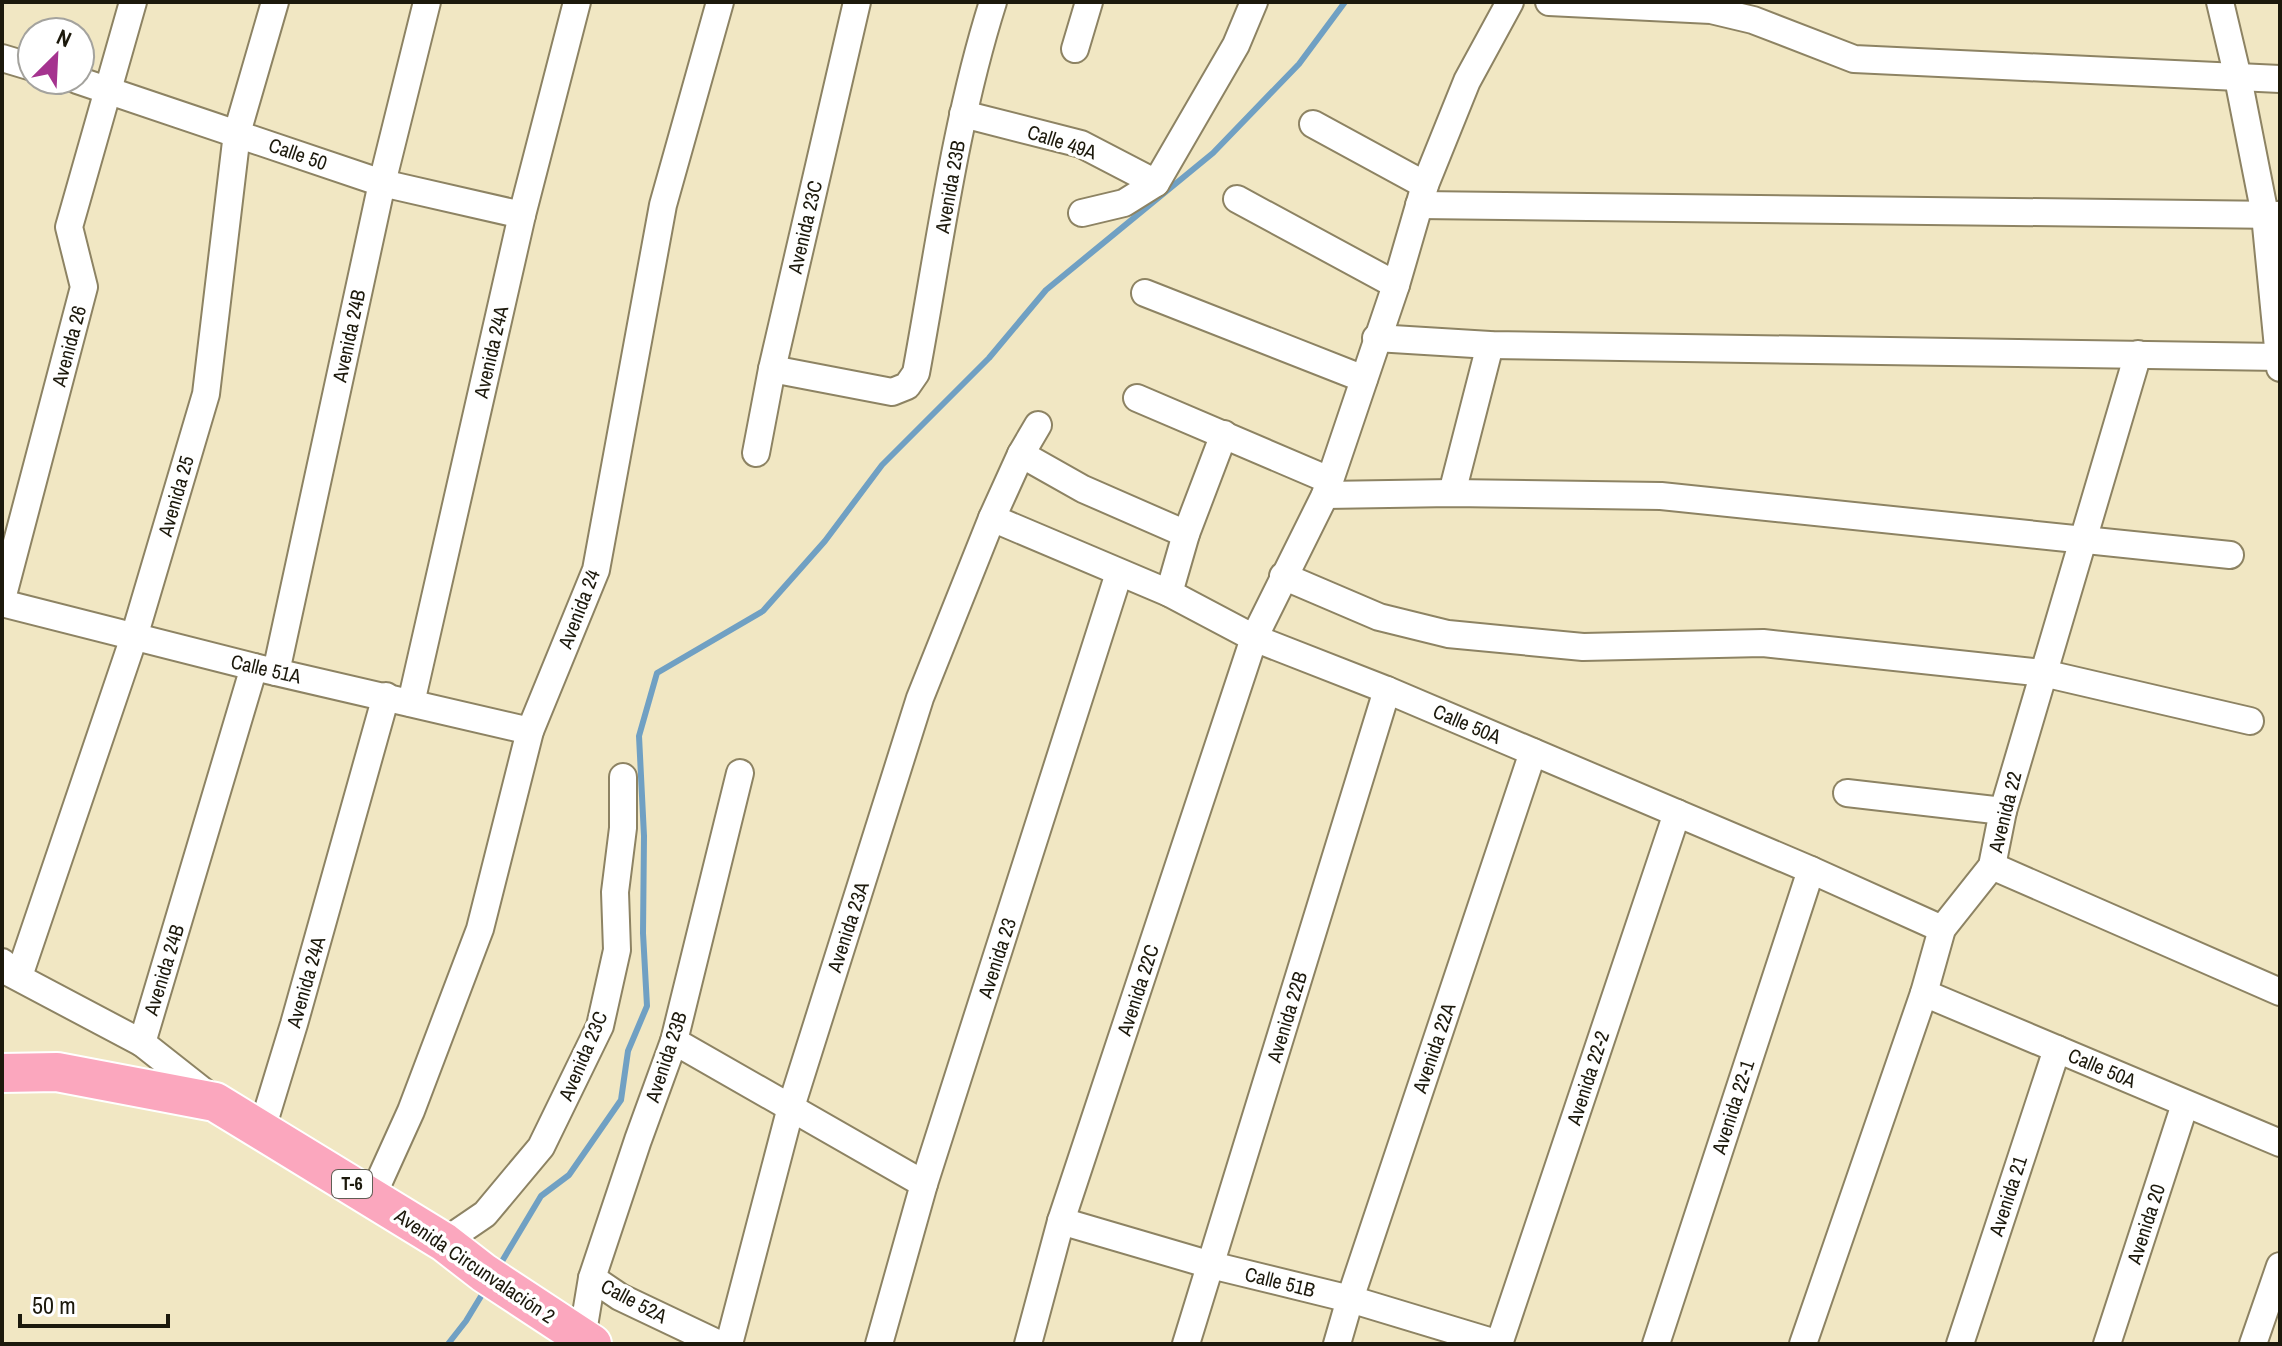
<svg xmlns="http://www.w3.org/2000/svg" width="2282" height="1346" font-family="'Archivo Narrow',sans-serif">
<rect width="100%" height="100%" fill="#f1e7c3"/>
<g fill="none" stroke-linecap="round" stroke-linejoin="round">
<!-- stream -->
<g stroke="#70a0c3" stroke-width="6">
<polyline points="498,1268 541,1196 569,1175 621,1100 628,1051 647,1006 643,933 644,836 639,736 657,673 763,611 825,541 882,465 989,358 1046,290 1213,153 1299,64 1345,2"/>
<polyline points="448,1344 466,1321 486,1288"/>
</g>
<defs>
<g id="minor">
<polyline points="1549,2 1711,10 1753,20 1854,59 2280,79"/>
<polyline points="2220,2 2238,78 2265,215 2280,368"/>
<polyline points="1075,49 1089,2"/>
<polyline points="2,58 32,67"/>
<polyline points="77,80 382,183 522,215"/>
<polyline points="963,114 1081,144 1156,183"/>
<polyline points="1313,124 1425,185"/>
<polyline points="1237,199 1396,285"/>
<polyline points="1419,205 2280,215"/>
<polyline points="1082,213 1124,203 1156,183 1236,45 1254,2"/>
<polyline points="1145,293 1364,379"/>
<polyline points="1376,338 1490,345 2280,357"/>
<path d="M 772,369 L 892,392 L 907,386 L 916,373 C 939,249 955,122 993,2"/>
<polyline points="1137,398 1329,480"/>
<polyline points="756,453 772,369 857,2"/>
<polyline points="1021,454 1083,489 1186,534"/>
<polyline points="1452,493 1490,345"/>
<polyline points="1325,495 1452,493 1661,496 2230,555"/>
<polyline points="992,518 1169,593 1254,638 1387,690 1811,870 1942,929"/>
<polyline points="1283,576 1379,617 1448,634 1583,647 1763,643 2043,673 2250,721"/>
<polyline points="1169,593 1186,534 1224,434"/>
<polyline points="2,599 84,287 69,227 133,2"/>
<polyline points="2,603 254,667 530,731"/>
<polyline points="276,672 382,183 427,2"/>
<polyline points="411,703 522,215 577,2"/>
<polyline points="1847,793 2003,811"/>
<polyline points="1992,866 2280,992"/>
<polyline points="2,962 19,976 134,637 206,394 237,133 275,2"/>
<polyline points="6,971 142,1043 213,1099"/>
<polyline points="1924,993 2280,1143"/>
<polyline points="674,1041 924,1184"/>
<polyline points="142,1043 254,667"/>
<polyline points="262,1129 294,1024 386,696"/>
<polyline points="372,1197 411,1111 480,929 530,731 596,570 663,205 720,2"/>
<polyline points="1061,1221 1211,1265 1350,1299 1499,1344"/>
<polyline points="444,1242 485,1214 541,1147 600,1026 617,950 615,892 623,828 623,777"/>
<polyline points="592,1278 620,1297 719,1344"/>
<polyline points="582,1338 592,1278 638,1140 674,1041 740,773"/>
<polyline points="729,1344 791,1107 920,698 992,518 1021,454 1038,425"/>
<polyline points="879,1344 924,1184 1119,573"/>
<polyline points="1028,1344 1061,1221 1254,638 1325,495 1396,285 1425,185 1467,81 1510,2"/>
<polyline points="1186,1344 1387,690"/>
<polyline points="1337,1344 1350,1299 1533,752"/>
<polyline points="1499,1344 1677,813"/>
<polyline points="1656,1344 1811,870"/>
<polyline points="1803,1344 1924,993 1942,929 1992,866 2003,811 2138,354"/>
<polyline points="1960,1344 2057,1049"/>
<polyline points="2107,1344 2185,1104"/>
<polyline points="2253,1344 2280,1266"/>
</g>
<polyline id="highway" points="2,1073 57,1072 215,1102 444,1242 484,1273 592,1344"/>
</defs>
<!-- minor casing -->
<use href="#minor" stroke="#8d8363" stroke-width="30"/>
<!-- highway casing -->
<use href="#highway" stroke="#fff" stroke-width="42"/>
<!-- minor -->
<use href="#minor" stroke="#fff" stroke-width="26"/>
<!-- highway -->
<use href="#highway" stroke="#fba7be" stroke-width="38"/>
</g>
<g text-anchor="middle" stroke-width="7" stroke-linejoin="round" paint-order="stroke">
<!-- shield labels -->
<rect fill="#fff" stroke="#605e55" stroke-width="2" x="332" y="1170" width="40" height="28" rx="6"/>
<g font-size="18" font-weight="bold" fill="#1c190c">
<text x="352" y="1190">T-6</text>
</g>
<!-- street labels -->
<g font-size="20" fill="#1c190c" stroke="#fff">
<text transform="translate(1062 142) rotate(18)" y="7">Calle 49A</text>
<text transform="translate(298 154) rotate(19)" y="7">Calle 50</text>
<text transform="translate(950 187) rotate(-80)" y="7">Avenida 23B</text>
<text transform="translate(805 227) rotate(-77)" y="7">Avenida 23C</text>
<text transform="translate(349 336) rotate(-78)" y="7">Avenida 24B</text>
<text transform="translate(69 346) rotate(-75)" y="7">Avenida 26</text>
<text transform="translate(491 352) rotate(-77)" y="7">Avenida 24A</text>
<text transform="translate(176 496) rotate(-74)" y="7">Avenida 25</text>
<text transform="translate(579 609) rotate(-69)" y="7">Avenida 24</text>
<text transform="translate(266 669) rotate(13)" y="7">Calle 51A</text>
<text transform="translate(1467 724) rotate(23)" y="7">Calle 50A</text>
<text transform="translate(2005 812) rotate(-76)" y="7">Avenida 22</text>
<text transform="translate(848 927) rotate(-72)" y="7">Avenida 23A</text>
<text transform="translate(997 958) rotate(-72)" y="7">Avenida 23</text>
<text transform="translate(164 970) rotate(-73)" y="7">Avenida 24B</text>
<text transform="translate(306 982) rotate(-74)" y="7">Avenida 24A</text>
<text transform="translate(1138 990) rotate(-72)" y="7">Avenida 22C</text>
<text transform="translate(1287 1017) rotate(-73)" y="7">Avenida 22B</text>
<text transform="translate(1434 1048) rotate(-71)" y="7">Avenida 22A</text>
<text transform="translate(583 1056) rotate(-67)" y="7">Avenida 23C</text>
<text transform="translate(666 1057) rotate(-72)" y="7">Avenida 23B</text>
<text transform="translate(2102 1068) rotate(23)" y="7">Calle 50A</text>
<text transform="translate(1588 1078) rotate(-72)" y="7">Avenida 22-2</text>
<text transform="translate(1733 1107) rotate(-72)" y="7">Avenida 22-1</text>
<text transform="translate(2008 1196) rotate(-72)" y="7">Avenida 21</text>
<text transform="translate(2146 1224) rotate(-72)" y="7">Avenida 20</text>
<text transform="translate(475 1266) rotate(34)" y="7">Avenida Circunvalación 2</text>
<text transform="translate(1280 1282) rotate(14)" y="7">Calle 51B</text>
<text transform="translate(634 1301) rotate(28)" y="7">Calle 52A</text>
</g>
</g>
<!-- border -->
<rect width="2282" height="1346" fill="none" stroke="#1c190c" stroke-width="8"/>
<!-- north arrow -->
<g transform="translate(56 56) rotate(24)"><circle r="38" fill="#ffffff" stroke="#a4a39e" stroke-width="2"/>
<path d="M0-6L14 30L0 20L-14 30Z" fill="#a5338f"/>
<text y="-12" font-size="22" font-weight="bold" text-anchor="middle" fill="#1c190c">N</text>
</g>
<!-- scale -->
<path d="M20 1314v12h148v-12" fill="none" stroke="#1c190c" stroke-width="4"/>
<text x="32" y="1314" font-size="24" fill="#1c190c" stroke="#ffffff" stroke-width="6" paint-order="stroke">50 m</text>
</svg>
